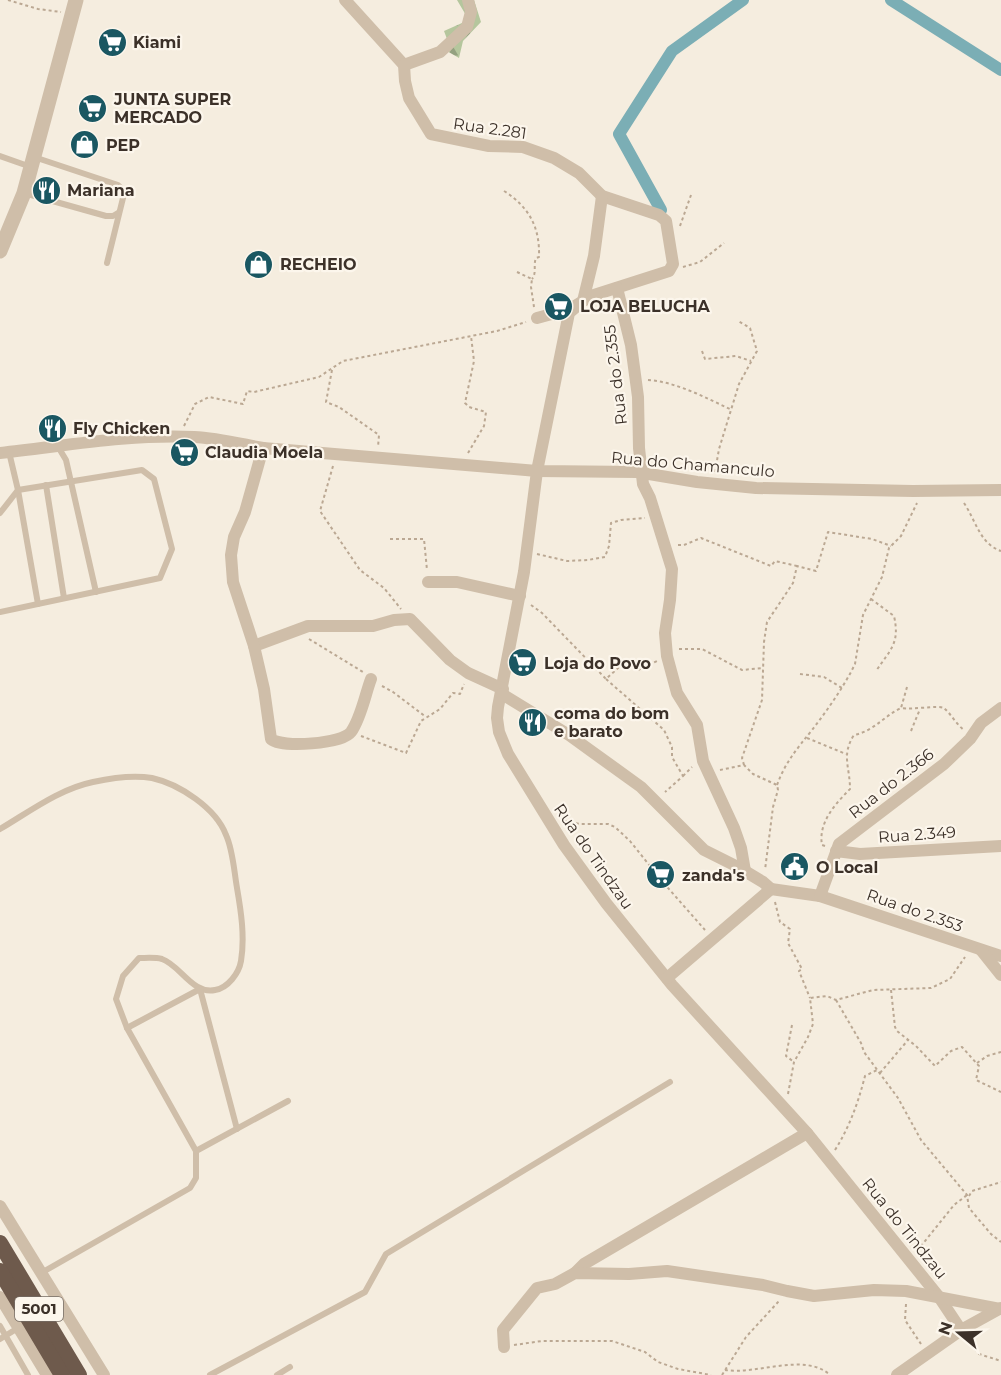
<svg xmlns="http://www.w3.org/2000/svg" width="1001" height="1375" font-family="Montserrat,sans-serif">
<defs>
<pattern id="forest-firs" width="22" height="20" patternUnits="userSpaceOnUse" patternTransform="scale(1.5)"><rect width="22" height="20" fill="#b5c69d"/><path d="M5 1l3.5 6h-7zM16 11l3.5 6h-7z" fill="#94a180"/></pattern>
</defs>
<rect width="100%" height="100%" fill="#f5eddf"/>
<!-- forest -->
<polygon fill="url(#forest-firs)" points="457,0 474,0 481,22 463,41 459,58 440,47 447,39 444,31 462,23 467,17"/>
<g fill="none" stroke-linecap="round" stroke-linejoin="round">
<!-- canal -->
<g stroke="#7baeb5" stroke-width="12">
<polyline points="891,0 1001,70"/>
<polyline points="661,210 619,134 672,51 743,0"/>
</g>
<!-- path -->
<g stroke="#bba893" stroke-width="2" stroke-dasharray="3 3" stroke-linecap="butt">
<polyline points="8,0 38,9 61,12"/>
<path d="M 504,191 C 529,207 540,227 539,257 L 536,258 C 533,265 537,273 532,279"/>
<polyline points="680,226 691,195"/>
<polyline points="683,267 700,262 724,243"/>
<polyline points="517,272 532,279 531,287 534,307"/>
<polyline points="702,351 705,359 736,356 751,361"/>
<polyline points="332,370 326,402 339,407 379,435 378,447"/>
<path d="M 648,380 C 677,382 706,398 732,410"/>
<polyline points="184,426 195,404 209,397 243,404 247,391 254,392 319,377 343,361 497,331 526,322"/>
<polyline points="468,453 484,426 486,412 469,407 465,403 474,361 471,336"/>
<polyline points="333,466 320,511 360,570 384,588 401,609"/>
<polyline points="715,472 719,449 739,384 757,351 750,328 738,321"/>
<path d="M 964,503 C 976,521 980,544 1001,551"/>
<polyline points="390,539 424,539 427,570"/>
<polyline points="678,545 684,545 701,538 771,566 775,561 797,566"/>
<polyline points="537,554 567,561 588,560 605,557 609,546 611,523 621,520 645,518"/>
<path d="M 871,599 L 894,616 C 900,643 891,649 876,671"/>
<polyline points="531,605 542,613 606,679 628,659 638,670 657,661"/>
<polyline points="309,639 363,672"/>
<polyline points="679,649 702,649 742,670 763,668"/>
<polyline points="800,674 824,677 842,688"/>
<polyline points="606,679 664,730 672,747 672,757 683,776 665,792"/>
<polyline points="382,686 393,692 426,717"/>
<path d="M 907,687 L 901,708 C 911,710 939,705 944,708 C 951,714 956,724 964,730"/>
<polyline points="911,731 920,709"/>
<polyline points="361,736 406,753 421,721 440,709 453,693 460,694 464,684"/>
<polyline points="807,738 846,754"/>
<polyline points="744,765 742,758 762,700 764,642 767,622 793,583 797,566 816,571 828,532 872,539 891,546"/>
<polyline points="720,770 744,765 753,774 777,785 778,790 773,807 765,870"/>
<polyline points="683,776 692,767"/>
<path d="M 777,785 C 786,761 797,749 812,730 C 826,712 840,692 851,672 L 855,664 L 863,615 L 882,577 L 889,548 L 901,536 L 917,503"/>
<polyline points="564,821 580,824 608,824 615,827 630,841 662,881 705,930"/>
<path d="M 825,846 L 822,845 C 818,823 835,804 850,789 C 850,767 841,755 854,735 C 874,731 884,716 901,708"/>
<polyline points="775,902 780,922 790,929 788,943 802,969 799,971 810,998"/>
<polyline points="891,990 895,1027 897,1031 916,1046 935,1066 951,1051 962,1047 979,1066 976,1080 1001,1092"/>
<polyline points="836,1000 861,1043 864,1052 898,1098 921,1140 967,1195 969,1208 991,1234 1001,1242"/>
<polyline points="792,1025 786,1056 794,1062"/>
<polyline points="977,1063 987,1056 1001,1052"/>
<polyline points="880,1073 908,1040"/>
<polyline points="788,1094 794,1062 808,1037 813,1024 810,998 827,996 836,1000 873,990 931,988 950,979 965,957"/>
<path d="M 835,1150 C 850,1126 858,1103 865,1076 L 877,1070"/>
<polyline points="969,1196 972,1191 1001,1182"/>
<polyline points="917,1251 954,1205 967,1195"/>
<polyline points="906,1304 905,1320 921,1344"/>
<polyline points="967,1340 979,1354 1001,1361"/>
<polyline points="514,1345 542,1341 612,1341 645,1352 658,1362 678,1369 711,1375"/>
<path d="M 725,1370 C 757,1375 805,1352 830,1375"/>
<polyline points="722,1375 746,1337 779,1301"/>
</g>
<!-- service -->
<g stroke="#cfbea9" stroke-width="6">
<polyline points="0,156 31,167"/>
<polyline points="34,157 118,185 122,189 124,194 107,263"/>
<polyline points="24,193 106,216 113,216 118,213"/>
<polyline points="57,445 66,460 96,592"/>
<polyline points="9,452 18,490 38,604"/>
<polyline points="46,485 64,598"/>
<polyline points="0,513 18,490 142,470 154,479 172,549 160,578 0,612"/>
<path d="M 0,829 C 29,812 59,789 93,782 C 111,778 135,775 152,778 C 179,784 216,808 226,835 C 233,850 234,871 237,888 C 241,911 245,937 241,961 C 239,973 228,988 215,990 C 193,995 180,965 162,959 C 155,957 146,958 139,958 L 123,976 L 116,999 L 127,1028 L 196,1151 L 196,1178 L 190,1188 L 41,1273"/>
<polyline points="200,989 237,1129"/>
<polyline points="127,1028 200,989"/>
<polyline points="196,1151 288,1101"/>
<polyline points="0,1326 28,1375"/>
<polyline points="0,1339 18,1328"/>
<polyline points="210,1375 365,1292 386,1254 670,1082"/>
<polyline points="277,1375 290,1367"/>
</g>
<!-- minor -->
<g stroke="#cfbea9" stroke-width="12">
<polyline points="345,0 404,65 405,81 409,98 431,134 489,146 523,147 554,158 579,173 602,196 659,215 666,221 673,264 669,271 594,295 583,301 569,313 537,471 524,572 498,707 497,718 499,732 508,754 564,845 606,903 672,985 807,1133 939,1297 961,1330"/>
<polyline points="404,65 440,52 467,27 471,12 468,0"/>
<polyline points="617,288 631,345 638,397 639,448 643,484 650,498 672,569 670,600 665,633 667,656 677,693 697,725 703,761 734,828 741,848 745,871"/>
<polyline points="537,318 570,309 583,301 594,256 602,196"/>
<path d="M 0,453 C 65,446 128,434 194,437 C 217,438 241,444 263,448"/>
<polyline points="428,582 457,582 520,596"/>
<polyline points="254,646 308,626 373,626 394,620 410,619 450,660 468,673 503,689"/>
<path d="M 371,679 C 365,695 361,718 351,732 C 342,744 282,748 271,739 L 264,689 L 254,646 L 233,582 L 231,555 L 234,537 L 245,512 L 263,448 L 537,471 L 637,472 L 697,482 L 756,488 L 913,491 L 1001,490"/>
<polyline points="502,694 569,735 641,787 704,850 738,867 763,882 771,889 820,896 1001,956"/>
<polyline points="836,851 860,854 1001,846"/>
<polyline points="820,896 839,844 944,764 970,739 981,723 1001,708"/>
<polyline points="981,950 1001,975"/>
<polyline points="667,978 771,889"/>
<polyline points="0,1206 104,1375"/>
<polyline points="575,1273 584,1264 807,1133"/>
<polyline points="0,1297 47,1375"/>
<polyline points="504,1347 503,1330 537,1288 555,1284 575,1273 629,1274 667,1271 763,1285 787,1291 814,1296 874,1290 906,1291 1000,1309"/>
<polyline points="897,1375 961,1330 1001,1308"/>
</g>
<!-- tertiary -->
<polyline stroke="#cfbea9" stroke-width="15" points="0,251 24,193 76,0"/>
<!-- trunk -->
<g stroke="#6e5a4c" stroke-width="16">
<polyline points="0,1243 79,1375"/>
<polyline points="0,1271 62,1375"/>
</g>
</g>
<!-- icons -->
<defs>
<symbol id="supermarket-disc" viewBox="-11 -11 22 22"><circle r="9.5" fill="#1a5762" stroke="#fcf6ec"/><path d="M-6-5.5h2.5l.6 2H6L4.5 2H-2.5L-4.4-4H-6ZM-1.5 3.2a1.3 1.3 0 1 0 .1 0ZM3 3.2a1.3 1.3 0 1 0 .1 0Z" fill="#fff"/></symbol>
<symbol id="shop-disc" viewBox="-11 -11 22 22"><circle r="9.5" fill="#1a5762" stroke="#fcf6ec"/><path d="M-5-2.5h2.3a2.7 3.5 0 0 1 5.4 0H5L5.5 6h-11ZM-1.5-2.5h3a1.5 2.3 0 0 0-3 0Z" fill="#fff"/></symbol>
<symbol id="restaurant-disc" viewBox="-11 -11 22 22"><circle r="9.5" fill="#1a5762" stroke="#fcf6ec"/><path d="M-5-6h1v4h1v-4h1v4h1v-4h1v5L-1.5 .5V6h-2V.5L-5-1ZM5-6V6H3V1.5H1.5Q1.5-4 5-6Z" fill="#fff"/></symbol>
<symbol id="civic-disc" viewBox="-11 -11 22 22"><circle r="9.5" fill="#1a5762" stroke="#fcf6ec"/><path d="M-.6-6.5H3V-4.5H.6V-3L4-1V1h2V6H-6V1h2V-1L-.6-3ZM-1.2 2.5V6h2.4V2.5Z" fill="#fff"/></symbol>
</defs>
<g fill-rule="evenodd">
<use href="#supermarket-disc" x="96" y="26" width="33" height="33"/>
<use href="#supermarket-disc" x="76" y="92" width="33" height="33"/>
<use href="#shop-disc" x="68" y="128" width="33" height="33"/>
<use href="#restaurant-disc" x="30" y="174" width="33" height="33"/>
<use href="#shop-disc" x="242" y="248" width="33" height="33"/>
<use href="#supermarket-disc" x="542" y="290" width="33" height="33"/>
<use href="#restaurant-disc" x="36" y="412" width="33" height="33"/>
<use href="#supermarket-disc" x="168" y="436" width="33" height="33"/>
<use href="#supermarket-disc" x="506" y="646" width="33" height="33"/>
<use href="#restaurant-disc" x="516" y="706" width="33" height="33"/>
<use href="#civic-disc" x="778" y="850" width="33" height="33"/>
<use href="#supermarket-disc" x="644" y="858" width="33" height="33"/>
</g>
<g text-anchor="middle" stroke-width="4.5" stroke-linejoin="round" paint-order="stroke">
<!-- shield labels -->
<rect fill="#fcf6ec" stroke="#766c64" stroke-width="1.5" x="15" y="1297" width="48" height="24" rx="4.5"/>
<g font-size="15" font-weight="bold" fill="#3c3129">
<text x="39" y="1314">5001</text>
</g>
<!-- poi labels -->
<g font-size="16" font-weight="bold" fill="#3c3129" stroke="#fcf6ec" text-anchor="start">
<text x="133" y="48">Kiami</text>
<text x="114" y="105">JUNTA SUPER<tspan x="114" dy="18">MERCADO</tspan></text>
<text x="106" y="151">PEP</text>
<text x="67" y="196">Mariana</text>
<text x="280" y="270">RECHEIO</text>
<text x="580" y="312">LOJA BELUCHA</text>
<text x="73" y="434">Fly Chicken</text>
<text x="205" y="458">Claudia Moela</text>
<text x="544" y="669">Loja do Povo</text>
<text x="554" y="719">coma do bom<tspan x="554" dy="18">e barato</tspan></text>
<text x="816" y="873">O Local</text>
<text x="682" y="881">zanda's</text>
</g>
<!-- street labels -->
<g font-size="16" fill="#3c3129" stroke="#fcf6ec">
<text transform="translate(490 128) rotate(8)" y="6">Rua 2.281</text>
<text transform="translate(615 375) rotate(-97)" y="6">Rua do 2.355</text>
<text transform="translate(693 464) rotate(5)" y="6">Rua do Chamanculo</text>
<text transform="translate(891 783) rotate(-38)" y="6">Rua do 2.366</text>
<text transform="translate(917 834) rotate(-4)" y="6">Rua 2.349</text>
<text transform="translate(594 856) rotate(55)" y="6">Rua do Tindzau</text>
<text transform="translate(915 910) rotate(19)" y="6">Rua do 2.353</text>
<text transform="translate(905 1228) rotate(51)" y="6">Rua do Tindzau</text>
</g>
</g>
<!-- north arrow -->
<g transform="translate(959 1333) rotate(289)" stroke="#fcf6ec" stroke-width="4.5" paint-order="stroke">
<path d="M0-4.5L10 22L0 15L-10 22Z" fill="#3c3129"/>
<text y="-9" font-size="16" font-weight="bold" text-anchor="middle" fill="#3c3129">N</text>
</g>
</svg>
